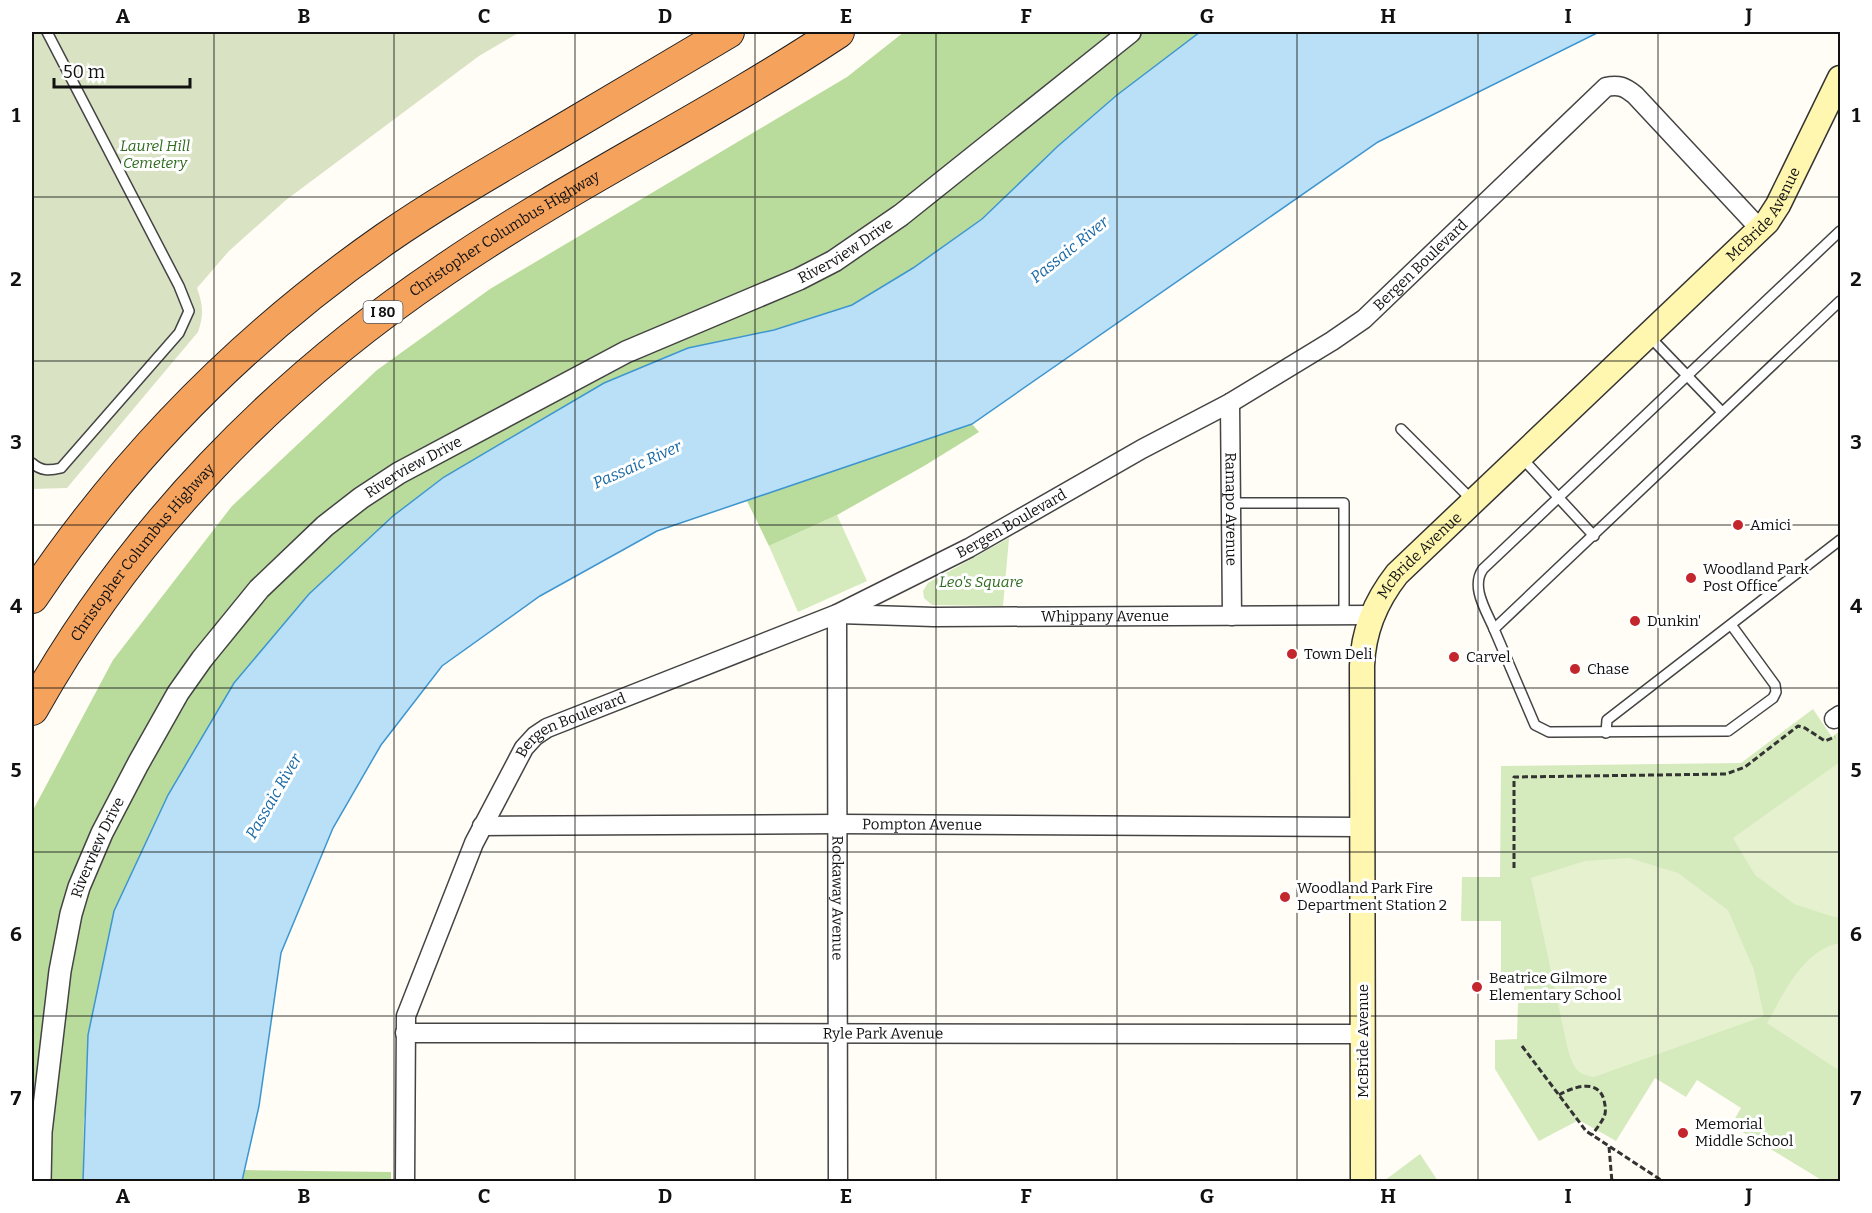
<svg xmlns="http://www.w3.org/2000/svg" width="1872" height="1213" font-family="Bitter,serif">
<rect width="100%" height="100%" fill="#fffdf5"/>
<!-- green -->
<g fill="#d5ebbd">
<polygon points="837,515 867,581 798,612 769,546"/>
<polygon points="1009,538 1003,606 932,605 924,598 923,591 928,583"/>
<polygon points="1813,709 1832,737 1840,731 1840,1181 1823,1181 1731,1125 1741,1108 1697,1080 1686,1097 1655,1078 1616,1141 1579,1120 1539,1141 1495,1069 1495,1040 1517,1039 1518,1001 1524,1000 1524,973 1501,972 1501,921 1461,921 1462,877 1500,877 1501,766 1741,763"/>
<polygon points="1420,1154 1438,1181 1384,1181"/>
</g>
<!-- forest -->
<g fill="#b9dc9c">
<polygon points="904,32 1200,32 1117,95 1058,146 982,219 913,268 852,305 604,383 444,477 393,516 309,594 84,1118 83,1181 32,1182 32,812 113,660 232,506 377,370 490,289 847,77"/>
<polygon points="972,424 979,432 924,466 837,515 769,546 747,501"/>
<polygon points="244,1170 391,1172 391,1181 242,1182"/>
</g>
<!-- cemetery -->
<path fill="#d9e3c4" d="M 32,32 L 520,32 L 479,56 L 286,200 L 229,251 L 197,288 C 203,305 204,315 198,332 L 67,488 L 32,489 Z"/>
<!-- pitch -->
<g fill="#e6f2cf">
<polygon points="1840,762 1840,917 1834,917 1794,904 1755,875 1733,838"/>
<path d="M 1629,858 L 1678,873 L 1728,910 L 1754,970 L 1764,1016 L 1594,1077 C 1575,1074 1574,1067 1568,1050 L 1531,878 L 1585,861 Z"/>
<path d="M 1840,943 L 1840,1071 L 1767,1023 C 1784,993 1803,950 1840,943 Z"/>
</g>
<!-- water -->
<polygon fill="#b9e0f7" stroke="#3f96cf" stroke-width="1.5" points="1200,32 1599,32 1378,142 972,424 657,531 540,596 442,666 381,745 333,828 281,953 259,1106 242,1181 83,1181 88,1035 114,911 168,795 234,683 309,594 393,516 444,477 604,383 688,348 774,330 852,305 913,268 982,219 1058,146 1117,95"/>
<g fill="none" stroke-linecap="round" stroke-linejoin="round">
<defs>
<g id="service">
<polyline points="1649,336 1722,412"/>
<polyline points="1401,429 1473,501"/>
<polyline points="1522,458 1594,536"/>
<path d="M 32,463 C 41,471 49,471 61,468 L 179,333 L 189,311 L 179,286 L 47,32"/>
<polyline points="1230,503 1344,503 1344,615"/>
<polyline points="1732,626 1775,685 1776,692 1773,698 1728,731 1549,732 1535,725 1494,629 1840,301"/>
<path d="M 1494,629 C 1487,612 1470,587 1483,569 L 1840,231"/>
<polyline points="1606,733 1607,720 1840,540"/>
</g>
<g id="minor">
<path id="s1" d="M 1230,403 L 1232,616"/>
<path id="s2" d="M 837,614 L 838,1182"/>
<path id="s3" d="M 839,614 L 934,617 L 1372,615"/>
<polyline points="1834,719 1840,715"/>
<path id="s4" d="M 482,826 L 838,824 L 1361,827"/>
<path id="s5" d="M 405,1033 L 1363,1034"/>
<path id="s6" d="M 405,1182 L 406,1016 L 474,843 L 524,748 L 535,736 L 547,728 L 837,614 L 969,548 L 1142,449 L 1230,403 L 1332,341 L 1364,319 L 1606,87 C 1619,84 1625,87 1635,95 L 1760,229"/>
</g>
<g id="tertiary">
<path id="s7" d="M 40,1182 L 41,1132 L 60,971 L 71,914 L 79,887 L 102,833 L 138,764 L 178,693 L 202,659 L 259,589 L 325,526 L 361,498 L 399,473 L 626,352 L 799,279 L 834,261 L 901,215 L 1130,32"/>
</g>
<g id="secondary">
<path id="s8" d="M 1363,1182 L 1362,666 C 1363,631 1375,602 1397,574 L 1767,222 L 1778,205 L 1840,78"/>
</g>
<g id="motorway">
<path d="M 32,597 C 126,457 246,336 385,239 C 440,201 498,168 556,134 C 613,100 671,66 728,32"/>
<path id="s9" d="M 32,709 C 131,532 275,384 443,271 C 570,184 710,117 838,32"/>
</g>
</defs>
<!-- service casing -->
<use href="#service" stroke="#444" stroke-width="12"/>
<!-- minor casing -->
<use href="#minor" stroke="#444" stroke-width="21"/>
<!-- tertiary casing -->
<use href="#tertiary" stroke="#444" stroke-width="24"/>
<!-- secondary casing -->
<use href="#secondary" stroke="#333" stroke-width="27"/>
<!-- motorway casing -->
<use href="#motorway" stroke="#222" stroke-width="34"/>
<!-- path -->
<g stroke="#333" stroke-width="3" stroke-dasharray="6 3" stroke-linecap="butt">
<polyline points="1514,868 1514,777 1726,774 1745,767 1798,726 1805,728 1825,741 1835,737"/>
<polyline points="1522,1046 1586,1131 1664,1182"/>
<path d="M 1559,1095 C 1573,1087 1598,1078 1604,1100 C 1605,1105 1606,1109 1605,1114 C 1603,1121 1596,1129 1592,1135"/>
<polyline points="1609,1147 1612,1182"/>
</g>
<!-- service -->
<use href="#service" stroke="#fff" stroke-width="9"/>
<!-- minor -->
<use href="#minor" stroke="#fff" stroke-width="18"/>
<!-- tertiary -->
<use href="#tertiary" stroke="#fff" stroke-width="21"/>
<!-- secondary -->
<use href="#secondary" stroke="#fff6b0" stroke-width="24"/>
<!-- motorway -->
<use href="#motorway" stroke="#f5a25d" stroke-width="32"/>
</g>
<!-- grid -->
<path fill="none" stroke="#111" stroke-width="1.5" stroke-opacity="0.55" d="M 214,32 L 214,1182M 394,32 L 394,1182M 575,32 L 575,1182M 755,32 L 755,1182M 936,32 L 936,1182M 1117,32 L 1117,1182M 1297,32 L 1297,1182M 1478,32 L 1478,1182M 1658,32 L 1658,1182M 32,197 L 1840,197M 32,361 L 1840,361M 32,525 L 1840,525M 32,688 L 1840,688M 32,852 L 1840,852M 32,1016 L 1840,1016"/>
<!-- markers -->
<g fill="#c4262e" stroke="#fff" stroke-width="2">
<circle cx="1738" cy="525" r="6"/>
<circle cx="1691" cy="578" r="6"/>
<circle cx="1635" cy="621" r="6"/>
<circle cx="1292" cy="654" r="6"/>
<circle cx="1454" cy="657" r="6"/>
<circle cx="1575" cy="669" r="6"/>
<circle cx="1285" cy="897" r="6"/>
<circle cx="1477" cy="987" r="6"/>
<circle cx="1683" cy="1133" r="6"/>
</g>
<g text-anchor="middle" stroke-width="6" stroke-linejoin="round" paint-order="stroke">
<!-- shield labels -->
<rect fill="#fff" stroke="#585858" stroke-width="1.5" x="363.5" y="301" width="39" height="22" rx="4.5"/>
<g font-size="14" font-weight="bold" fill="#111">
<text x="383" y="317">I 80</text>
</g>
<!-- park labels -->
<g font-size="15" font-style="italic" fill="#2f6b1f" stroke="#fff">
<text x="155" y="151">Laurel Hill<tspan x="155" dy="17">Cemetery</tspan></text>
<text x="981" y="587">Leo's Square</text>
</g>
<!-- street labels -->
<g font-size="15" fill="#111" stroke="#fff">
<text dy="5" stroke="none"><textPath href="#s8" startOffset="1131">McBride Avenue</textPath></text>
<text dy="5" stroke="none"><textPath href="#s9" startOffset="678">Christopher Columbus Highway</textPath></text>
<text dy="5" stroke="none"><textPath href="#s7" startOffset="1330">Riverview Drive</textPath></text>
<text dy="5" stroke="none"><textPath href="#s6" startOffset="1484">Bergen Boulevard</textPath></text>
<text dy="5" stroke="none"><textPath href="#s7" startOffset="846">Riverview Drive</textPath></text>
<text dy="5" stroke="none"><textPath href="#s1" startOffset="106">Ramapo Avenue</textPath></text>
<text dy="5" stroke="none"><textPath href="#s6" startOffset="998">Bergen Boulevard</textPath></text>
<text dy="5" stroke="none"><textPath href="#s9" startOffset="192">Christopher Columbus Highway</textPath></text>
<text dy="5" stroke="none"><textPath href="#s8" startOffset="645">McBride Avenue</textPath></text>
<text dy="5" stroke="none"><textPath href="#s3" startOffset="266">Whippany Avenue</textPath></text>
<text dy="5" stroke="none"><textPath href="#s6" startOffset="512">Bergen Boulevard</textPath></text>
<text dy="5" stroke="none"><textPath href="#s4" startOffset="440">Pompton Avenue</textPath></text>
<text dy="5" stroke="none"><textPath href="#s7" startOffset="342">Riverview Drive</textPath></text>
<text dy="5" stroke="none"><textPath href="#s2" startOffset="284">Rockaway Avenue</textPath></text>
<text dy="5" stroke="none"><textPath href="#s5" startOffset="478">Ryle Park Avenue</textPath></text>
<text transform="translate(1363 1041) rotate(-90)" y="5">McBride Avenue</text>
</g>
<!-- poi labels -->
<g font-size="15" fill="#111" stroke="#fff" text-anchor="start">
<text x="1750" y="530">Amici</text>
<text x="1703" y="574">Woodland Park<tspan x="1703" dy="17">Post Office</tspan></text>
<text x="1647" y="626">Dunkin'</text>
<text x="1304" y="659">Town Deli</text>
<text x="1466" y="662">Carvel</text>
<text x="1587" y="674">Chase</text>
<text x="1297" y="893">Woodland Park Fire<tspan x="1297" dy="17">Department Station 2</tspan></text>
<text x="1489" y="983">Beatrice Gilmore<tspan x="1489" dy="17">Elementary School</tspan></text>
<text x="1695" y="1129">Memorial<tspan x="1695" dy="17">Middle School</tspan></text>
</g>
<!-- water labels -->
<g font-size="16" font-style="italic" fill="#1768a6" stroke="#fff">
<text transform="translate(1069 249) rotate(-39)" y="6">Passaic River</text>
<text transform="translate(637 464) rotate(-24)" y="6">Passaic River</text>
<text transform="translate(273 796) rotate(-60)" y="6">Passaic River</text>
</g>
</g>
<!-- border -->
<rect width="1872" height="1213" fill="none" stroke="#ffffff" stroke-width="66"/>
<!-- scale -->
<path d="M54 78v9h136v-9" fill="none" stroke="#111111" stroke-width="3"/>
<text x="63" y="78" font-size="18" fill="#111111" stroke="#ffffff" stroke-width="4.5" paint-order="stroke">50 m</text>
<rect x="33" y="33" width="1806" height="1147" fill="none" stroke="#111" stroke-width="2"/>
<g font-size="20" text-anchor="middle" font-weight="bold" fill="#111">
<text x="123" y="23">A</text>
<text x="304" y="23">B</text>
<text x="484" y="23">C</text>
<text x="665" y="23">D</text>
<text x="846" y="23">E</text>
<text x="1026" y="23">F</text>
<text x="1207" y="23">G</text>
<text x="1388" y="23">H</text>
<text x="1568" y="23">I</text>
<text x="1749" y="23">J</text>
<text x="16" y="122">1</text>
<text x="1856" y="122">1</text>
<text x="16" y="286">2</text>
<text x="1856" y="286">2</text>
<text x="16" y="449">3</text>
<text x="1856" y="449">3</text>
<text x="16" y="613">4</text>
<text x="1856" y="613">4</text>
<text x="16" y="777">5</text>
<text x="1856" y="777">5</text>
<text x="16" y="941">6</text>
<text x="1856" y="941">6</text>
<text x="16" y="1105">7</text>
<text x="1856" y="1105">7</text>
<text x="123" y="1203">A</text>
<text x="304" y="1203">B</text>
<text x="484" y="1203">C</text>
<text x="665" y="1203">D</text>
<text x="846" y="1203">E</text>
<text x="1026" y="1203">F</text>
<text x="1207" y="1203">G</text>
<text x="1388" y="1203">H</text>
<text x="1568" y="1203">I</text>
<text x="1749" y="1203">J</text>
</g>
</svg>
